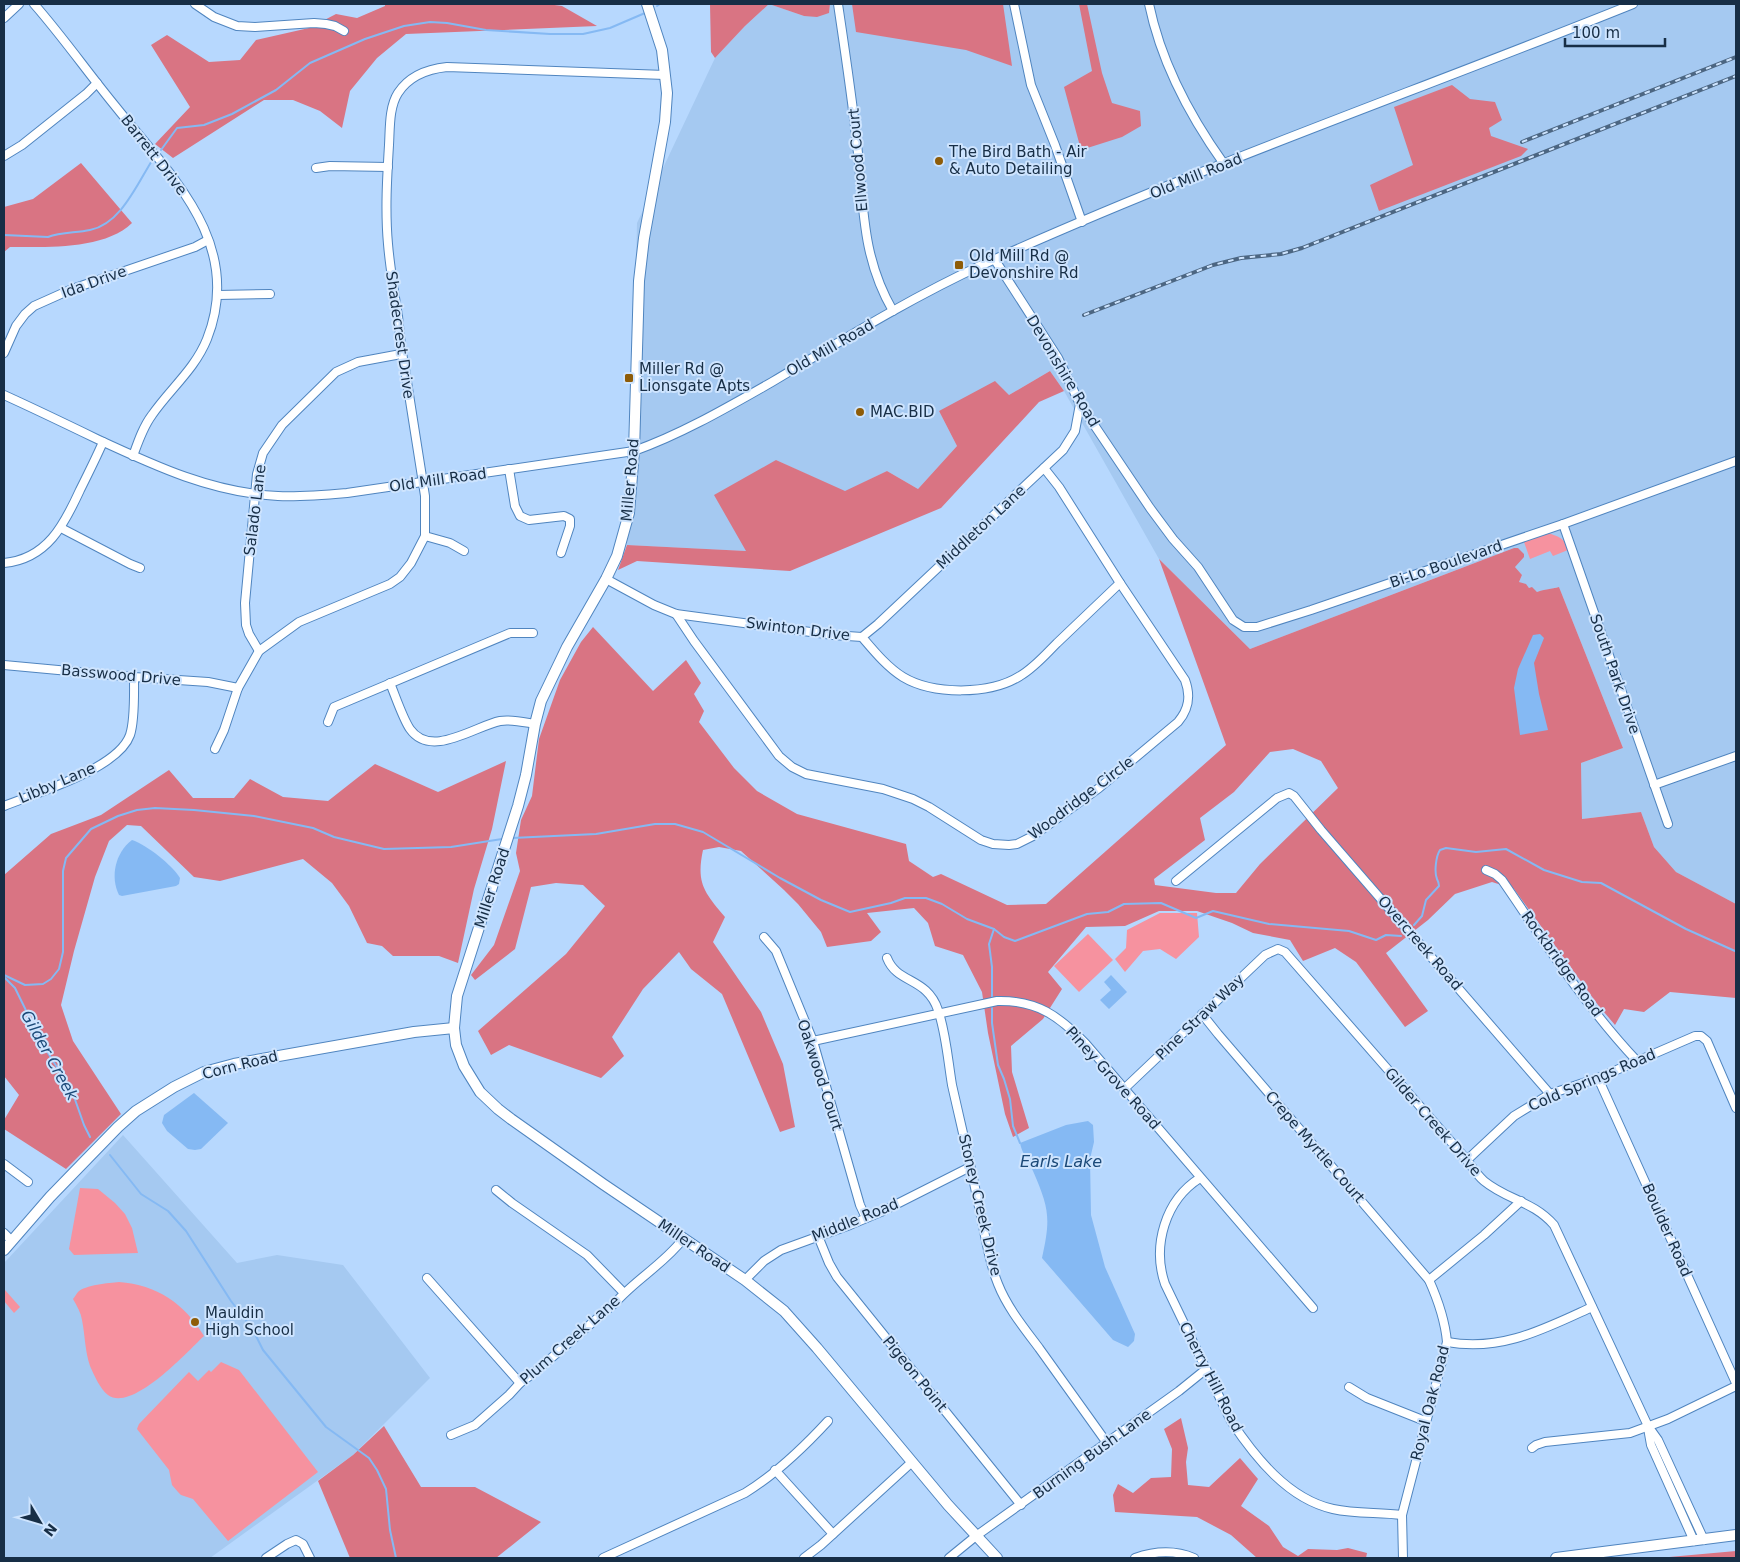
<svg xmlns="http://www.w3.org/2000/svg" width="1740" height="1562" font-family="'DejaVu Sans',sans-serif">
<rect width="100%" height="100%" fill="#b7d8fe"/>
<!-- built -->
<g fill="#a5c9f1">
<polygon points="769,4 804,16 829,13 830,4 1736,4 1736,904 1676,872 1654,847 1641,812 1582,819 1581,763 1623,748 1559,587 1537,592 1519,582 1522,575 1515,567 1518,548 1514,548 1250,649 1159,559 1064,391 1050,371 1009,395 939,411 957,446 918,489 887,471 845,492 776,460 746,551 627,545 632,450 637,223 715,58 745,26"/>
<polygon points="123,1135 237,1263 277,1255 343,1265 430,1378 353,1455 210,1558 4,1558 4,1263"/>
</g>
<!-- green -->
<g fill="#f6929f">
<path d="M 1548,533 C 1558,536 1566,539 1568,550 L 1553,556 L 1550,551 L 1530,559 L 1524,542 Z"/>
<polygon points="1160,913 1197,913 1199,937 1176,959 1160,949 1143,951 1125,972 1115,959 1126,948 1127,930"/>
<polygon points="1088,934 1113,960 1079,992 1054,966"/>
<polygon points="80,1188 98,1189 115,1203 125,1214 132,1228 138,1253 74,1255 69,1249"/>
<path d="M 119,1282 C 157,1285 184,1303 204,1336 C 188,1351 132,1413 108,1395 C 100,1389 94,1375 90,1366 C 85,1352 85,1335 82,1320 C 81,1313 77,1306 73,1299 C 75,1297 76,1294 78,1292 C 85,1285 109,1283 119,1282 Z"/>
<polygon points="5,1290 20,1307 14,1313 4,1301"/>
<polygon points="221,1362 239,1370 318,1472 228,1541 193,1499 181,1495 178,1492 172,1485 169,1470 137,1429 139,1424 189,1372 198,1381 209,1370 211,1372"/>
</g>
<!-- forest -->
<g fill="#d97483" fill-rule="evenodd">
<polygon points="385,4 547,4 562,6 597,26 406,34 377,58 350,91 342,128 320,111 293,100 264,100 173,158 155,144 190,107 151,45 167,35 209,62 240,60 256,40 309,28 336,14 357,18 385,6"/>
<polygon points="710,4 830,4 829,13 817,17 804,16 769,4 745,26 715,58 711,52"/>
<polygon points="852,4 1003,4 1012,66 966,50 856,32"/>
<polygon points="1079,4 1087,4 1102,73 1112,103 1140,111 1141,126 1122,137 1081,150 1064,87 1092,71"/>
<polygon points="1452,85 1470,99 1495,102 1502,120 1489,128 1491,136 1528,149 1521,156 1379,211 1370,185 1413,165 1394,107"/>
<path d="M 81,163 L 132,223 C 104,250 46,247 10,247 L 4,252 L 4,207 L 33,199 Z"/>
<polygon points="1050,371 1064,391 1039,402 941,508 790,571 637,561 618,570 627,545 746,551 714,495 776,460 845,491 887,471 918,489 957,446 939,411 995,381 1009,395"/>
<path d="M 1514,548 L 1518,548 L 1524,554 L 1524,557 L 1515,567 L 1522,575 L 1519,582 L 1526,584 L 1529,588 L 1532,587 L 1537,592 C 1545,589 1551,589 1559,587 L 1623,748 L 1581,763 L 1582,819 L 1641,812 L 1654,847 L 1676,872 L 1736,904 L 1736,998 L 1670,992 L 1644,1012 L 1624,1009 L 1615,1025 L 1598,1005 L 1514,889 L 1492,882 L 1455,894 L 1428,920 L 1386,953 L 1428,1011 L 1405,1027 L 1356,962 L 1335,948 L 1303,961 L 1290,940 L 1253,933 L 1232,923 L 1197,911 L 1159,911 L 1125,926 L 1086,927 L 1048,972 L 1062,989 L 1043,1019 L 1011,1046 L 1012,1072 L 1029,1128 L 1013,1137 L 1005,1114 L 988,1033 L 982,992 L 963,955 L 935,946 L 928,923 L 914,908 L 867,913 L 881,932 L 871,941 L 827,947 L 821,932 L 798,904 L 784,890 L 741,851 L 719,847 L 703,850 C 696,883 704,892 725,917 L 713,942 L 761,1012 L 783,1064 L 795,1127 L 780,1132 L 722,994 L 691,969 L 679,952 L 643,989 L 612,1037 L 624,1056 L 601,1078 L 509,1045 L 491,1055 L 478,1031 L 566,954 L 605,906 L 583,885 L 556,883 L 531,887 L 515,949 L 475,980 L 471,975 L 494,945 L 520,871 L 516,853 L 521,820 L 532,796 L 539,739 L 560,680 L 581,642 L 593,627 L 653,691 L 686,660 L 701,683 L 694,694 L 704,711 L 699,722 L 734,768 L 757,791 L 797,814 L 906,844 L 909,861 L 933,877 L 941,874 L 1007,905 L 1046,904 L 1226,745 L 1159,559 L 1250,649 ZM 1293,749 L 1321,761 L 1338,788 L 1260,864 L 1236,893 L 1216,893 L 1155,885 L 1154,879 L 1205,840 L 1200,818 L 1234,792 L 1270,752 Z"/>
<polygon points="506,761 492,829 474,889 458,963 439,956 393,956 382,946 367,943 349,906 332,883 303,859 220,881 194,877 141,826 127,825 109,841 95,877 74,951 61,1005 73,1041 121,1114 66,1169 4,1129 4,1120 19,1095 4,1076 4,875 51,834 101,815 169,770 193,798 234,798 250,779 283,797 328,801 375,764 438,792"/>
<polygon points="1181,1418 1188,1448 1186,1462 1188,1485 1209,1487 1240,1458 1258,1479 1241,1506 1269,1526 1283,1547 1298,1556 1308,1549 1337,1550 1348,1548 1367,1553 1366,1558 1257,1558 1231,1535 1197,1517 1115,1512 1113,1495 1118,1484 1133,1493 1151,1478 1171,1477 1172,1449 1164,1429"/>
<polygon points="384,1426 421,1487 475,1487 541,1522 496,1558 350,1558 318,1481 353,1455"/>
<polygon points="1736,1551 1736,1558 1658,1558"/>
</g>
<!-- water -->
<g fill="#85b9f3">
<polygon points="1540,634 1544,638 1534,663 1539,694 1548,730 1520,735 1514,688 1518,669 1533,635"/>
<path d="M 132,840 C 147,845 172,865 180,878 L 179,884 L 176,886 L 122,896 L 119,895 C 110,877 115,853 132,840 Z"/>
<polygon points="1111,975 1127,992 1109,1009 1100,1000 1111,990 1104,982"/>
<polygon points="194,1093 228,1123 201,1149 195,1150 188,1149 167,1131 162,1123 164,1115"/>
<path d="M 1088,1121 L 1093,1125 L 1094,1142 L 1090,1159 L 1091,1215 L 1105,1267 L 1135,1334 L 1134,1341 L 1128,1347 L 1113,1340 L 1042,1258 C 1051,1218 1049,1208 1033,1171 C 1028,1161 1022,1153 1020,1143 L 1066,1125 Z"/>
</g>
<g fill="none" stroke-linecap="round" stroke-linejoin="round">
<!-- stream -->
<g stroke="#85b9f3" stroke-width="2">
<polyline points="657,6 660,4"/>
<polyline points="161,150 177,128 204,125 232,114 276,90 310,63 365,39 404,26 430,22 447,23 486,30 550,34 583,34 610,28 645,13"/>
<path d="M 4,235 L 48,237 C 61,232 76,233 90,230 C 121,224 137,184 153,159"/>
<polyline points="512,838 596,834 655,824 675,824 703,832 780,878 821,900 850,912 891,903 905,898 926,898 942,904 967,919 994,929 1004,937 1015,941 1087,914 1108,912 1124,904 1161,903 1196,918 1213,911 1269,924 1349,931 1376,940 1386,935 1401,936"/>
<path d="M 1414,925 L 1422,916 L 1426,900 L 1439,886 C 1439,884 1438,881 1437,879 C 1434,872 1436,856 1440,850 L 1446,848 L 1476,852 L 1506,849 L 1544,870 L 1582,882 L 1601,883 L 1686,929 L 1735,951"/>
<polyline points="4,975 25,985 43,984 51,979 59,969 63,952 63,871 66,858 91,829 118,816 137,810 155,808 194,810 254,816 313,828 334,837 384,849 451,847 502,839"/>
<polyline points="4,977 15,988 43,1045 72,1091 84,1125 90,1137"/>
<polyline points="992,997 992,967 989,944 994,929"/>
<polyline points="992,1008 992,1023 998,1065 1004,1079 1010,1099 1013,1126 1020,1143"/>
<polyline points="110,1155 141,1194 168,1211 186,1231 231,1301 252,1328 263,1350 326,1427 369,1458 377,1470 386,1489 390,1530 396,1558"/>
</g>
<defs>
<g id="minor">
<path d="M 34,4 C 63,37 88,73 116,107 C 170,175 245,243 207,339 C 195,369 170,389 152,415 C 143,427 138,442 133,456"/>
<polyline points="195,4 214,17 237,26 255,27 314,23 326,24 335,26 344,31"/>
<path d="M 838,4 C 845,51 852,97 857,144 C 864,205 861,256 893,311"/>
<polyline points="1014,4 1031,85 1055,145 1082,222"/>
<path d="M 1149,4 C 1161,62 1189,115 1224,164"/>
<polyline points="4,18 19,4"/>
<polyline points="4,156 22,145 86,94 97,83"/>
<polyline points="316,168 330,166 388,167"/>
<polyline points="995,260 1058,358 1080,404 1150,508 1173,539 1198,567 1233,620 1244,627 1257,627 1311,610 1563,524 1736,461"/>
<polyline points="218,295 270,294"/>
<polyline points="4,353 16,326 25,314 34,306 72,289 195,247 208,240"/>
<path d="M 4,395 C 35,409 66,424 97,439 C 155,466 213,493 278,496 C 301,497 324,495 347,493 L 634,451 C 682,434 728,407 772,382 C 841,341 910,298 984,264 C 1196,168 1417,91 1633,4"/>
<polyline points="509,469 515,506 520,516 529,520 564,516 570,519 570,526 561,553"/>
<polyline points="1563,524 1668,824"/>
<polyline points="61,528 130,564 140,568"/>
<polyline points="425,536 450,543 464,551"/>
<path d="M 4,563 C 47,559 64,525 80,490 C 88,474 96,458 103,442"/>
<path d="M 606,579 L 654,605 L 676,614 L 833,635 L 862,637 C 874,651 887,667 903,677 C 933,695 990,695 1020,676 C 1034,668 1045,655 1057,643 C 1078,623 1099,603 1120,583"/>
<path d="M 676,614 L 694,641 L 779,756 L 792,767 L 806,774 L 883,789 L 913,799 L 929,807 L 981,840 L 993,844 L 1009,845 L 1017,844 L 1033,836 L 1099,788 L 1178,722 C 1189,709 1191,696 1185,680 L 1120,583 L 1059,487 L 1044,468"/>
<polyline points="862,637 878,624 1063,450 1075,431 1080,404"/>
<polyline points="259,651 249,634 246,625 245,603 257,474 263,453 282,425 336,372 358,362 401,354"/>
<polyline points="4,665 134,677 208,682 238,688"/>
<path d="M 390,683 C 395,695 403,719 410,729 C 431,759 475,726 500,721 C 511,719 523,722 535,724"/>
<polyline points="328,722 334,707 510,633 533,633"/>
<path d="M 215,749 L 224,730 L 238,688 L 259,651 L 299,622 L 390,584 L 400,577 L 411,563 L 425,536 L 425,496 L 405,369 C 401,352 400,334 398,316 C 394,292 390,268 388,244 C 385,211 387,178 389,145 C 390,128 389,107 398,93 C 409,76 428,69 447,67 L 665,75"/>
<polyline points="1654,785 1736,756"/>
<path d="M 4,806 C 36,793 118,769 130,735 C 135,720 134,694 134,677"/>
<path d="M 1486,870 L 1495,874 L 1502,880 C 1544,941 1585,1006 1637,1061"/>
<polyline points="1176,881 1277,798 1289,793 1294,796 1321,830 1550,1094"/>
<polyline points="764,937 776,951 813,1041 860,1205 866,1218"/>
<path d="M 887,958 C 897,984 927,977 938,1010 C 946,1033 948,1061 952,1085 C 961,1125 971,1166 979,1207 C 985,1232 988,1260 998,1284 C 1007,1307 1024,1328 1039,1348 C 1061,1379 1084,1411 1107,1443"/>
<path d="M 1202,1014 L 1218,1034 L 1429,1280 C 1438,1300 1445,1320 1447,1342 L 1402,1515 L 1403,1558"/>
<path d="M 813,1041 L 997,1001 C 1037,1000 1059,1016 1086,1044 L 1313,1308"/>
<polyline points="1598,1078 1736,1383"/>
<path d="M 1124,1089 L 1265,955 L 1278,949 L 1285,952 L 1467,1160 C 1472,1167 1477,1175 1484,1181 C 1507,1200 1533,1201 1554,1225 L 1648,1426 L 1658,1440 L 1704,1540"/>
<polyline points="1467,1160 1514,1116 1550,1094 1598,1078 1695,1036 1701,1036 1707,1041 1736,1108"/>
<polyline points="4,1164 28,1182"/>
<path d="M 1200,1178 C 1165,1200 1152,1246 1165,1284 L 1231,1421 C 1255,1457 1288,1499 1333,1509 C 1356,1514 1379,1512 1402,1515"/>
<polyline points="496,1190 512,1203 587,1255 624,1293"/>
<polyline points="4,1233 12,1241"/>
<polyline points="818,1236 829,1263 837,1277 1021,1505"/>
<polyline points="427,1278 520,1383"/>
<polyline points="745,1280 764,1261 781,1250 850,1225 881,1212 970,1167"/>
<polyline points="1429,1280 1484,1235 1521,1201"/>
<path d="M 1447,1342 C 1501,1352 1544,1329 1592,1307"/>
<polyline points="1349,1387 1367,1398 1425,1421"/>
<polyline points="1648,1428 1651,1445 1694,1541"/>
<path d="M 451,1435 L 475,1425 L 509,1395 L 520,1383 L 535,1372 L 615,1303 C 636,1279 664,1264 683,1239"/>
<polyline points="1532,1448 1536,1445 1545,1442 1630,1433 1668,1419 1736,1386"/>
<polyline points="775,1470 833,1534"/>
<polyline points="266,1558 287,1544 296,1540 303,1544 310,1558"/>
<path d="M 603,1558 L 745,1493 C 776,1474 804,1447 828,1421"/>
<polyline points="804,1558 821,1545 912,1462"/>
<polyline points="949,1558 976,1536 1179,1391 1205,1370"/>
<path d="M 1135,1558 C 1155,1551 1175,1550 1194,1558"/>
</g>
<g id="tertiary">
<polyline points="647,4 662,50 667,93 665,122 644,238 639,281 634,451 629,513 617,556 606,579 567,647 541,701 535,724 526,775 518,806 457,996 454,1028 456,1045 464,1066 480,1092 498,1109 511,1119 603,1184 745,1280 784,1311 817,1348 948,1505 997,1558"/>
<polyline points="4,1250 50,1197 118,1127 136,1111 174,1087 204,1072 234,1064 414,1032 454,1028"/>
<polyline points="1556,1558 1736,1535"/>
</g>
</defs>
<!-- minor casing -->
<use href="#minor" stroke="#5085bf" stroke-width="10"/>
<!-- tertiary casing -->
<use href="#tertiary" stroke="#5085bf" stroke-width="12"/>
<!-- minor -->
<use href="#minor" stroke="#fff" stroke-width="8"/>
<!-- tertiary -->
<use href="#tertiary" stroke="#fff" stroke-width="10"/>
<defs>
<g id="rail">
<polyline points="1522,142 1736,57"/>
<polyline points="1084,315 1213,265 1241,258 1281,254 1302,248 1736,76"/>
</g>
</defs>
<!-- rail casing -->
<use href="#rail" stroke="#4c6682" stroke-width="4"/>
<!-- rail -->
<use href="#rail" stroke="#cee4fe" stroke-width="2" stroke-dasharray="5.5" stroke-linecap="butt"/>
</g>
<!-- markers -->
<g fill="#8e5c08" stroke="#cee4fe" stroke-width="2">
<circle cx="939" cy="161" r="5"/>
<rect x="954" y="260" width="10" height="10" rx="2.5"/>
<rect x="624" y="373" width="10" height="10" rx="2.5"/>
<circle cx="860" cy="412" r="5"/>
<circle cx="195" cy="1322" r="5"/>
</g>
<g text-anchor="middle" stroke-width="4" stroke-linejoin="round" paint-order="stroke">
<!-- poi labels -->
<g font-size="15" fill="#172e46" stroke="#cee4fe" text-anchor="start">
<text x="949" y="157">The Bird Bath - Air<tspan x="949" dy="17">&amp; Auto Detailing</tspan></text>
<text x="969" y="261">Old Mill Rd @<tspan x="969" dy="17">Devonshire Rd</tspan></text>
<text x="639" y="374">Miller Rd @<tspan x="639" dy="17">Lionsgate Apts</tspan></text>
<text x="870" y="417">MAC.BID</text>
<text x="205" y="1318">Mauldin<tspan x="205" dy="17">High School</tspan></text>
</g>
<!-- street labels -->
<g font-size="15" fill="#172e46" stroke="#cee4fe">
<text transform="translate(154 155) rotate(52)" y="5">Barrett Drive</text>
<text transform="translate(858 160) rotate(-95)" y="5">Ellwood Court</text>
<text transform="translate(1196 176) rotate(-22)" y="5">Old Mill Road</text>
<text transform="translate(94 282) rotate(-20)" y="5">Ida Drive</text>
<text transform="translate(400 335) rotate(82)" y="5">Shadecrest Drive</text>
<text transform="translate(830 348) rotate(-30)" y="5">Old Mill Road</text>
<text transform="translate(1063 371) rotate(59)" y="5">Devonshire Road</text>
<text transform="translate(438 480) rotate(-8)" y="5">Old Mill Road</text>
<text transform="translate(630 480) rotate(-85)" y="5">Miller Road</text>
<text transform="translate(255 510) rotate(-83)" y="5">Salado Lane</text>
<text transform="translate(981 527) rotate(-43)" y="5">Middleton Lane</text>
<text transform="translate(1446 564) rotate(-19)" y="5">Bi-Lo Boulevard</text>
<text transform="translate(798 629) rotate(7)" y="5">Swinton Drive</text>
<text transform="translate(1615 674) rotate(71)" y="5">South Park Drive</text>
<text transform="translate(121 675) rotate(5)" y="5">Basswood Drive</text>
<text transform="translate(57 783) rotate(-23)" y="5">Libby Lane</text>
<text transform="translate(1081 798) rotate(-37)" y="5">Woodridge Circle</text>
<text transform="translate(492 888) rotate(-72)" y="5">Miller Road</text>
<text transform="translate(1420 943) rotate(49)" y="5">Overcreek Road</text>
<text transform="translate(1562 964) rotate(54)" y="5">Rockbridge Road</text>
<text transform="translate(1200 1017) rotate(-44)" y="5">Pine Straw Way</text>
<text transform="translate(240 1065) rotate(-14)" y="5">Corn Road</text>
<text transform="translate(820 1075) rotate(72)" y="5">Oakwood Court</text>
<text transform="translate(1113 1078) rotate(48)" y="5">Piney Grove Road</text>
<text transform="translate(1592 1080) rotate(-23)" y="5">Cold Springs Road</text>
<text transform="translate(1433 1122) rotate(49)" y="5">Gilder Creek Drive</text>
<text transform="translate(1315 1147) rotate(49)" y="5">Crepe Myrtle Court</text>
<text transform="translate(980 1205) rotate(77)" y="5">Stoney Creek Drive</text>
<text transform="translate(855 1220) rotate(-22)" y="5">Middle Road</text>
<text transform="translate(1667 1230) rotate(66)" y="5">Boulder Road</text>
<text transform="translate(694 1246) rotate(34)" y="5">Miller Road</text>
<text transform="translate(570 1340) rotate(-41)" y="5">Plum Creek Lane</text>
<text transform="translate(915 1374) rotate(51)" y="5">Pigeon Point</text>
<text transform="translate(1211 1377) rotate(63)" y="5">Cherry Hill Road</text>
<text transform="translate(1430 1403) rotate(-76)" y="5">Royal Oak Road</text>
<text transform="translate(1092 1454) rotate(-36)" y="5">Burning Bush Lane</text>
</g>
<!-- water labels -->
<g font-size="16" font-style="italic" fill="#1b4978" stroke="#cee4fe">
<text transform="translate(50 1055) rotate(61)" y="6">Gilder Creek</text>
<text x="1061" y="1167">Earls Lake</text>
</g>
</g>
<!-- border -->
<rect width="1740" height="1562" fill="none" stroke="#172e46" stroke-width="10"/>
<!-- north arrow -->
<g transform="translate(40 1522) rotate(128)" stroke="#cee4fe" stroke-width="4" paint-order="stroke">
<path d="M0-4L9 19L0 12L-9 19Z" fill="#172e46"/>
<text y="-8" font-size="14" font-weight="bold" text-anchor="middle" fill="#172e46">N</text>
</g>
<!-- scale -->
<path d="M1565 38v8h100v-8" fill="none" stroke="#172e46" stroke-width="2.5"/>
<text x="1572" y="38" font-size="15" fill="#172e46" stroke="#cee4fe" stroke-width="4" paint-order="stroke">100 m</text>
</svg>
